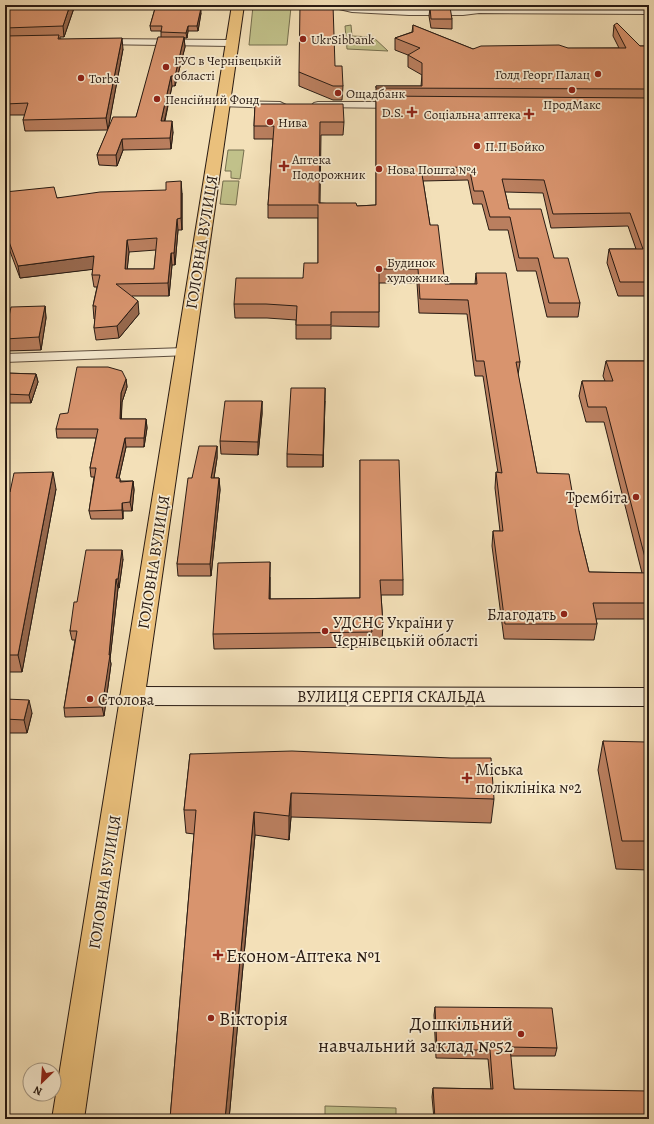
<svg xmlns="http://www.w3.org/2000/svg" width="654" height="1124" font-family="Alegreya,serif">
<rect width="100%" height="100%" fill="#f3e0b8"/>
<filter id="stains"><feTurbulence type="fractalNoise" baseFrequency=".005" numOctaves="4"/><feColorMatrix values="0 0 0 0 .2 0 0 0 0 .09 0 0 0 0 .02 0 0 0 .5 -.17"/></filter>
<radialGradient id="worn" r=".72"><stop offset=".6" stop-color="#630" stop-opacity="0"/><stop offset="1" stop-color="#630" stop-opacity=".3"/></radialGradient>
<!-- green -->
<g fill="#c1c18a" stroke="#756e4e">
<polygon points="253,6 291,7 287,45 249,45"/>
<polygon points="351,25 352,36 373,37 388,51 347,49 345,26"/>
<polygon points="228,150 244,150 240,179 231,178 231,171 225,171"/>
<polygon points="223,181 239,181 236,205 220,204"/>
<polygon points="325,1106 396,1108 396,1119 325,1119"/>
</g>
<g fill="none" stroke-linecap="round" stroke-linejoin="round">
<defs>
<g id="street">
<path d="M 281,5 C 302,5 324,4 345,5 C 390,7 434,13 479,7 L 649,8 L 649,14 L 479,13 L 463,15 L 409,15 L 352,12 L 339,9 L 286,8 Z"/>
<polygon points="98,39 231,40 236,43 231,46 94,44 93,42 94,40"/>
<polygon points="223,101 280,102 286,105 280,108 219,106 217,104"/>
<polygon points="318,102 400,102 406,105 400,108 314,107 312,105 314,103"/>
<polygon points="185,348 190,349 192,352 190,355 5,362 5,354"/>
</g>
<polygon id="secondary" points="132,687 649,688 649,706 132,705 123,702 120,696 123,690"/>
<polygon id="primary" points="232,5 244,5 84,1119 52,1119"/>
</defs>
<!-- street casing -->
<use href="#street" stroke="#5c4c3c" stroke-width="2"/>
<!-- secondary casing -->
<use href="#secondary" stroke="#291b13" stroke-width="2"/>
<!-- primary casing -->
<use href="#primary" stroke="#291b13" stroke-width="2"/>
<!-- street -->
<use href="#street" fill="#f7ebd1" fill-rule="evenodd"/>
<!-- secondary -->
<use href="#secondary" fill="#f7ebd1" fill-rule="evenodd"/>
<!-- primary -->
<use href="#primary" fill="#eac07c" fill-rule="evenodd"/>
</g>
<!-- wall -->
<g fill="#ba7f5f" stroke="#291b13" fill-rule="evenodd">
<polygon points="5,5 75,5 64,37 60,37 60,39 123,49 108,129 136,117 161,37 161,31 151,31 150,26 156,5 194,5 193,8 201,13 198,31 188,31 187,38 184,38 185,47 175,86 172,86 165,121 173,132 171,149 123,150 117,166 99,165 97,155 108,130 25,131 23,120 25,115 5,115"/>
<polygon points="428,5 448,5 448,7 452,19 452,29 431,28 429,16 430,8 428,8"/>
<polygon points="413,25 473,49 619,48 613,36 614,25 640,46 649,46 649,289 648,296 618,296 607,263 609,249 636,249 628,226 551,228 543,193 505,192 509,209 554,258 580,303 578,317 547,317 536,271 517,271 508,230 489,230 482,204 473,204 468,180 423,181 430,225 445,284 475,284 476,273 520,362 518,375 537,473 579,531 589,572 642,573 604,422 586,422 579,396 582,381 605,381 603,376 606,361 649,361 649,619 596,619 597,624 594,640 504,639 492,546 493,531 500,531 495,488 496,472 498,473 483,376 475,376 467,314 419,313 417,283 379,283 379,327 331,326 331,339 296,339 296,320 267,318 235,318 234,304 303,278 318,263 318,218 268,218 268,205 273,139 254,139 254,126 255,104 344,122 343,135 321,135 320,203 357,206 376,205 376,86 421,86 422,75 408,67 408,55 395,50 395,38 412,32"/>
<polygon points="335,66 343,86 342,100 333,100 299,86 299,72"/>
<path d="M 5,192 L 57,198 L 182,193 L 182,230 L 178,230 L 175,265 L 172,265 L 169,296 L 132,296 L 139,314 L 119,338 L 96,340 L 94,328 L 95,319 L 94,319 L 93,306 L 97,287 L 94,287 L 92,275 L 93,269 L 20,278 L 5,238 ZM 156,250 L 154,269 L 127,269 L 129,252 Z"/>
<polygon points="45,306 46,318 41,350 6,351 5,343 5,335"/>
<polygon points="5,373 36,374 38,382 31,403 5,403"/>
<polygon points="126,379 127,387 122,402 121,419 146,419 147,428 144,447 126,447 119,478 121,481 133,481 134,490 132,511 123,511 123,519 91,519 89,511 94,477 91,477 90,468 96,438 57,438 56,429 68,413"/>
<polygon points="262,401 262,414 258,455 221,454 220,441"/>
<polygon points="325,401 323,467 287,467 287,454"/>
<polygon points="217,446 217,458 214,478 219,478 220,490 211,576 178,576 177,564 192,478"/>
<polygon points="360,460 403,580 403,595 381,595 383,625 382,640 372,641 372,647 214,649 213,634 270,577 270,599 360,598"/>
<polygon points="56,489 22,672 5,672 5,492"/>
<polygon points="123,559 119,588 118,588 110,659 111,664 104,716 65,717 64,708 75,640 72,640 70,631 77,602"/>
<polygon points="5,699 32,713 27,733 5,733"/>
<polygon points="603,741 649,755 649,870 616,869 598,770"/>
<polygon points="190,754 494,799 491,823 291,817 289,840 255,835 229,1119 170,1119 194,834 186,833 184,810"/>
<polygon points="435,1007 557,1048 555,1056 510,1056 514,1089 649,1119 434,1119 432,1097 433,1088 491,1089 488,1059 436,1058 434,1015"/>
</g>
<!-- shaded-wall -->
<g fill="#97684d" stroke="#291b13">
<polygon points="70,5 75,5 64,37 63,26"/>
<polygon points="201,8 201,13 198,31 197,26"/>
<polygon points="188,26 188,31 187,38 186,33"/>
<polygon points="184,37 185,47 175,86 175,76"/>
<polygon points="122,38 123,49 108,130 106,118"/>
<polygon points="171,76 172,86 162,132 161,121"/>
<polygon points="172,121 173,132 171,149 170,138"/>
<polygon points="122,139 123,150 117,166 116,155"/>
<polygon points="181,181 182,193 182,230 181,218"/>
<polygon points="177,219 178,230 175,265 174,253"/>
<polygon points="127,240 129,252 126,282 125,269"/>
<polygon points="171,253 172,265 169,296 168,283"/>
<polygon points="94,256 96,269 20,278 18,266"/>
<polygon points="138,301 139,314 119,338 117,326"/>
<polygon points="45,306 46,318 41,350 39,337"/>
<polygon points="36,374 38,382 31,403 29,395"/>
<polygon points="126,379 127,387 122,402 121,428 120,419 121,393"/>
<polygon points="325,388 325,401 323,467 323,455"/>
<polygon points="262,401 262,414 258,455 258,442"/>
<polygon points="146,419 147,428 144,447 144,438"/>
<polygon points="125,438 126,447 117,487 116,478"/>
<polygon points="217,446 217,458 212,490 211,478"/>
<polygon points="53,472 56,489 22,672 18,655"/>
<polygon points="219,478 220,490 211,576 210,564"/>
<polygon points="133,481 134,490 132,511 130,502"/>
<polygon points="122,503 123,511 123,519 122,510"/>
<polygon points="122,550 123,559 119,588 118,579"/>
<polygon points="270,562 270,614 269,599"/>
<polygon points="116,579 118,588 110,659 111,664 104,716 102,707 109,655"/>
<polygon points="29,700 32,713 27,733 24,720"/>
<polygon points="291,793 291,817 289,840 289,816"/>
<polygon points="254,812 255,835 229,1119 225,1119"/>
</g>
<!-- building -->
<g fill="#d8946e" stroke="#291b13" fill-rule="evenodd">
<polygon points="5,5 70,5 63,26 5,28"/>
<polygon points="156,5 192,5 192,8 201,8 197,26 188,26 186,33 161,32 162,26 150,26"/>
<polygon points="300,5 333,5 335,66 342,66 343,86 333,86 299,72"/>
<polygon points="430,7 450,7 452,19 431,19"/>
<polygon points="617,23 640,46 649,46 649,89 376,88 376,86 422,86 422,63 408,55 420,48 395,38 413,32 413,25 473,49 481,46 559,45 568,48 626,48 614,25"/>
<polygon points="59,35 58,39 122,38 106,118 23,120 28,103 5,104 5,36"/>
<polygon points="158,37 184,37 175,76 171,76 161,121 172,121 170,138 122,139 116,155 97,155 113,117 136,117"/>
<polygon points="376,96 649,98 649,189 645,189 649,200 649,268 645,268 649,279 649,282 620,282 609,249 643,249 630,213 553,214 544,180 502,179 509,209 541,209 554,258 568,258 580,303 549,303 538,258 519,258 510,217 490,217 483,191 474,191 469,167 421,168 430,225 438,225 445,284 477,284 476,273 506,273 520,362 516,362 537,473 569,474 579,531 589,572 649,573 606,407 588,407 582,381 613,381 606,361 649,361 649,603 593,603 597,624 505,624 493,531 503,531 496,472 502,473 484,361 476,361 468,300 420,299 418,269 379,269 379,312 331,312 331,325 296,325 297,306 266,304 234,304 236,278 303,278 304,263 318,263 318,205 268,205 274,126 254,126 255,104 343,104 344,122 320,122 319,203 356,203 357,206 376,205"/>
<path d="M 181,181 L 181,218 L 177,219 L 174,253 L 171,253 L 168,283 L 116,284 L 138,301 L 117,326 L 94,328 L 96,306 L 93,306 L 100,275 L 92,275 L 94,256 L 18,266 L 5,231 L 5,192 L 54,187 L 57,198 L 100,192 L 166,190 L 166,182 ZM 157,238 L 154,269 L 125,269 L 127,240 Z"/>
<polygon points="45,306 39,337 5,339 5,335 11,307"/>
<polygon points="77,367 108,367 122,371 126,379 121,393 120,419 146,419 144,438 125,438 116,478 120,478 120,482 133,481 130,502 122,503 122,510 89,511 96,468 90,468 98,429 56,429 60,414 68,413"/>
<polygon points="5,373 36,374 29,395 5,394"/>
<polygon points="291,388 325,388 323,455 287,454"/>
<polygon points="225,401 262,401 258,442 220,441"/>
<polygon points="199,446 217,446 211,478 219,478 210,564 177,564 188,478 192,478"/>
<polygon points="360,460 399,460 403,580 380,580 383,625 371,626 372,632 213,634 218,563 270,562 269,599 360,598"/>
<polygon points="53,472 18,655 5,655 5,492 10,492 14,473"/>
<polygon points="86,550 122,550 118,579 116,579 109,655 110,655 102,707 64,708 77,631 70,631 74,602 77,602"/>
<polygon points="5,699 29,700 24,720 5,719"/>
<polygon points="603,741 646,742 649,755 649,841 622,841"/>
<polygon points="292,751 451,758 491,758 494,799 291,793 289,816 254,812 225,1119 170,1119 196,810 184,810 190,754"/>
<polygon points="435,1007 552,1008 557,1048 510,1047 514,1089 649,1091 649,1119 435,1119 433,1088 493,1089 490,1050 437,1050"/>
</g>
<!-- markers -->
<g fill="#8f2418" stroke="#f7ebd1" stroke-width="1.5">
<circle cx="303" cy="39" r="4"/>
<circle cx="166" cy="67" r="4"/>
<circle cx="598" cy="74" r="4"/>
<circle cx="81" cy="78" r="4"/>
<circle cx="572" cy="90" r="4"/>
<circle cx="338" cy="93" r="4"/>
<circle cx="157" cy="99" r="4"/>
<path d="M410 106h4v4h4v4h-4v4h-4v-4h-4v-4h4z"/>
<path d="M527 108h4v4h4v4h-4v4h-4v-4h-4v-4h4z"/>
<circle cx="270" cy="122" r="4"/>
<circle cx="477" cy="146" r="4"/>
<path d="M282 160h4v4h4v4h-4v4h-4v-4h-4v-4h4z"/>
<circle cx="379" cy="169" r="4"/>
<circle cx="379" cy="269" r="4"/>
<circle cx="636" cy="497" r="4"/>
<circle cx="564" cy="614" r="4"/>
<circle cx="325" cy="631" r="4"/>
<circle cx="90" cy="699" r="4"/>
<path d="M465 772h4v4h4v4h-4v4h-4v-4h-4v-4h4z"/>
<path d="M216 949h4v4h4v4h-4v4h-4v-4h-4v-4h4z"/>
<circle cx="211" cy="1018" r="4"/>
<circle cx="521" cy="1034" r="4"/>
</g>
<g text-anchor="middle" stroke-width="3.5" stroke-linejoin="round" paint-order="stroke">
<!-- far-poi labels -->
<g font-size="13" fill="#291b13" stroke="#f7ebd1" text-anchor="start">
<text x="311" y="44">UkrSibbank</text>
<text x="174" y="65">ГУС в Чернівецькій<tspan x="174" dy="15">області</tspan></text>
<text x="590" y="79" text-anchor="end">Голд Георг Палац</text>
<text x="89" y="83">Torba</text>
<text x="346" y="98">Ощадбанк</text>
<text x="165" y="104">Пенсійний Фонд</text>
<text x="572" y="109" text-anchor="middle">ПродМакс</text>
<text x="404" y="117" text-anchor="end">D.S.</text>
<text x="521" y="119" text-anchor="end">Соціальна аптека</text>
<text x="278" y="127">Нива</text>
<text x="485" y="151">П.П Бойко</text>
<text x="292" y="164">Аптека<tspan x="292" dy="15">Подорожник</tspan></text>
<text x="387" y="174">Нова Пошта №4</text>
<text x="387" y="267">Будинок<tspan x="387" dy="15">художника</tspan></text>
</g>
<!-- street labels -->
<g font-size="16" fill="#291b13" stroke="#f7ebd1">
<text transform="translate(201 242) rotate(-81)" y="6">ГОЛОВНА ВУЛИЦЯ</text>
<text transform="translate(153 562) rotate(-81)" y="6">ГОЛОВНА ВУЛИЦЯ</text>
<text x="391" y="702">ВУЛИЦЯ СЕРГІЯ СКАЛЬДА</text>
<text transform="translate(104 882) rotate(-81)" y="6">ГОЛОВНА ВУЛИЦЯ</text>
</g>
<!-- poi labels -->
<g font-size="16" fill="#291b13" stroke="#f7ebd1" text-anchor="start">
<text x="628" y="503" text-anchor="end">Трембіта</text>
<text x="556" y="620" text-anchor="end">Благодать</text>
<text x="333" y="628">УДСНС України у<tspan x="333" dy="18">Чернівецькій області</tspan></text>
<text x="98" y="705">Столова</text>
<text x="476" y="775">Міська<tspan x="476" dy="18">поліклініка №2</tspan></text>
</g>
<!-- near-poi labels -->
<g font-size="19" fill="#291b13" stroke="#f7ebd1" text-anchor="start">
<text x="226" y="962">Економ-Аптека №1</text>
<text x="219" y="1025">Вікторія</text>
<text x="513" y="1030" text-anchor="end">Дошкільний<tspan x="513" dy="22">навчальний заклад №52</tspan></text>
</g>
</g>
<!-- margin -->
<rect width="654" height="1124" fill="none" stroke="#f3e0b8" stroke-width="20"/>
<rect x="6" y="6" width="642" height="1112" fill="none" stroke="#291b13" stroke-width="2"/>
<rect x="10" y="10" width="634" height="1104" fill="none" stroke="#291b13"/>
<!-- north arrow -->
<g transform="translate(42 1082) rotate(205)"><circle r="19" fill="#f7ebd1" stroke="#a59885"/>
<path d="M0-3L7 15L0 10L-7 15Z" fill="#8f2418"/>
<text y="-6" font-size="11" font-weight="bold" text-anchor="middle" fill="#291b13">N</text>
</g>
<rect width="100%" height="100%" filter="url(#stains)"/>
<rect width="100%" height="100%" fill="url(#worn)"/>
</svg>
